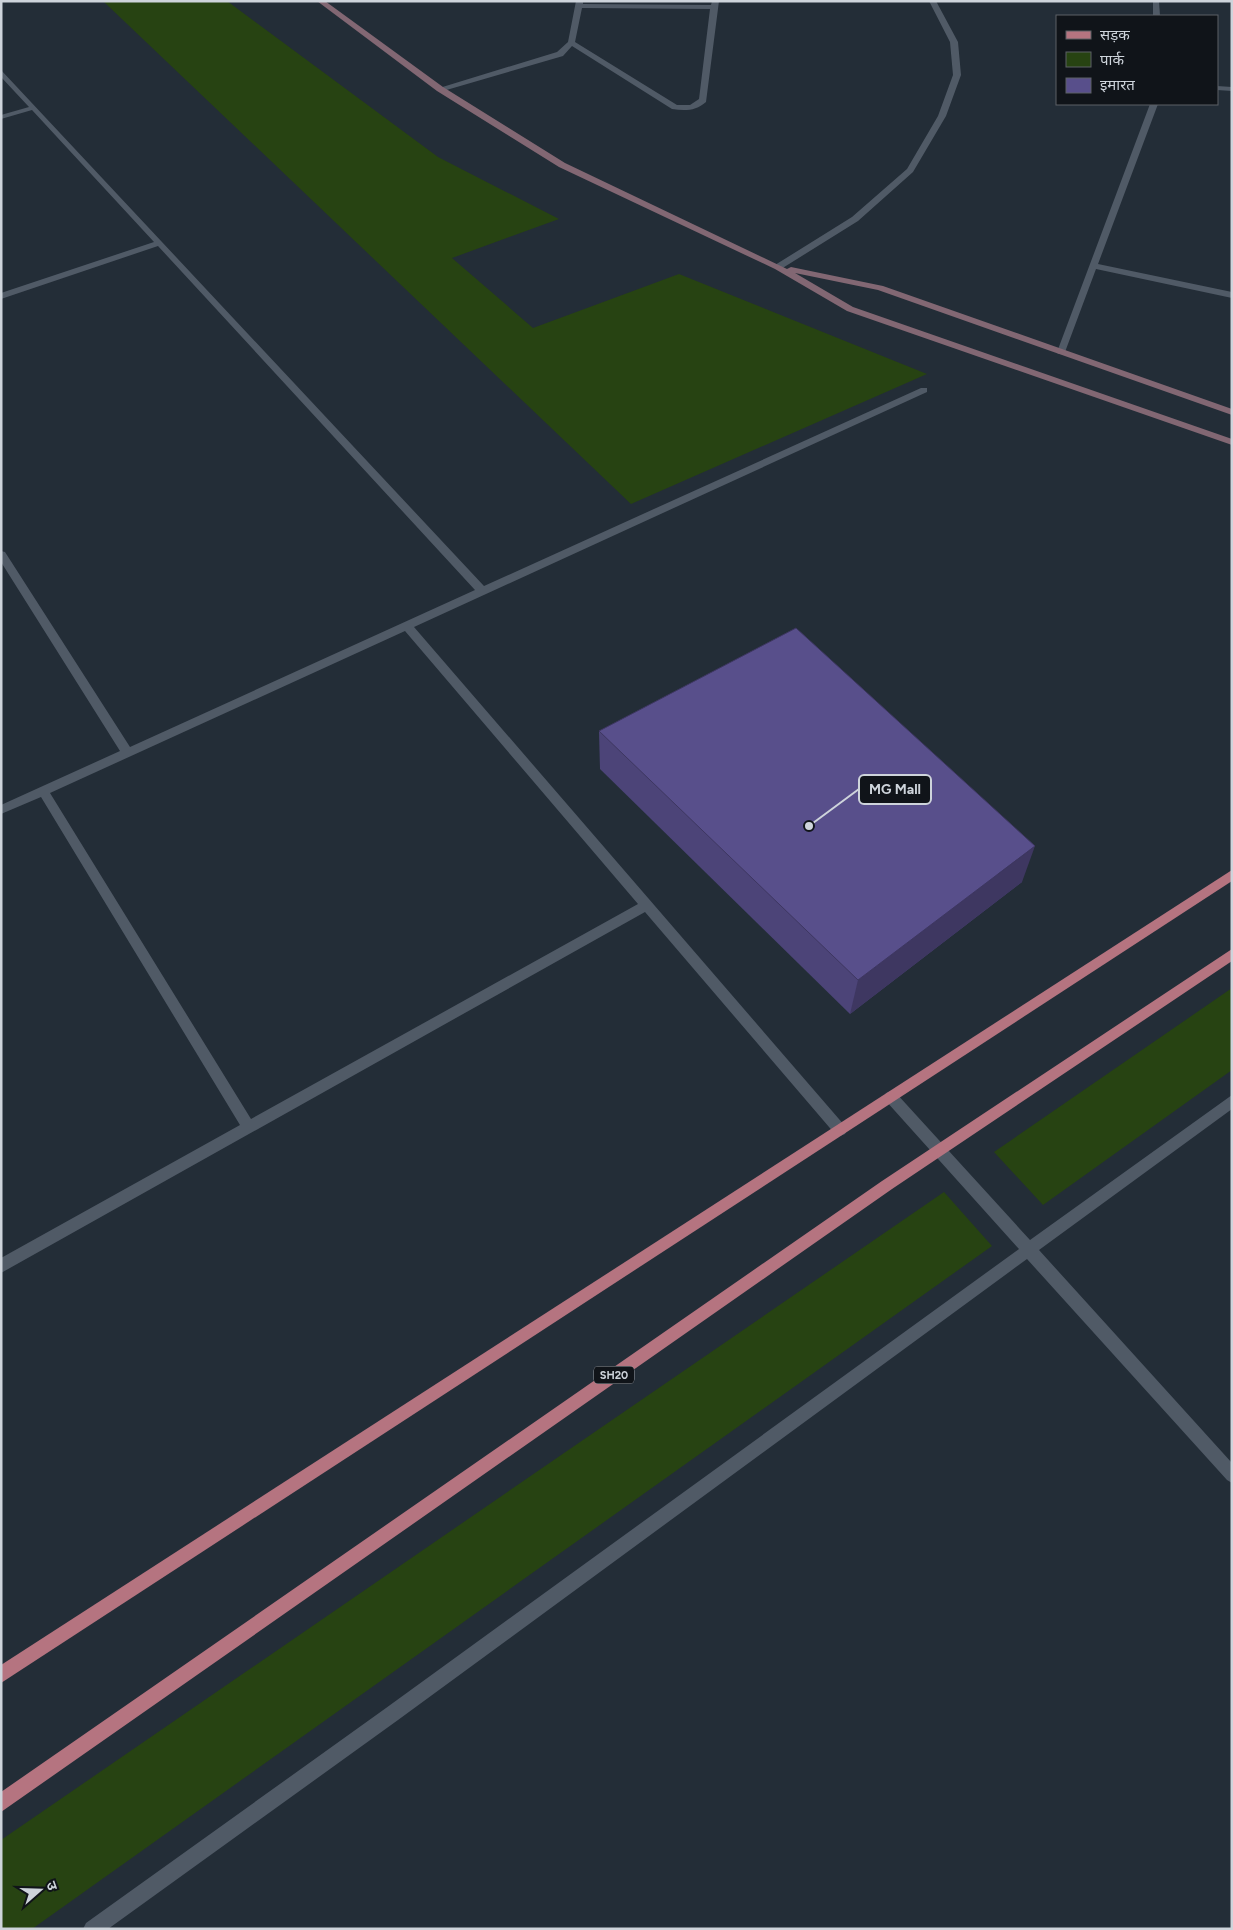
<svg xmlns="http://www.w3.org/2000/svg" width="1233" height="1930" font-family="Figtree,'Noto Sans Devanagari',sans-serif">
<rect width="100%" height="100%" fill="#232d37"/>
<!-- green -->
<g fill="#274312">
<polygon points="103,1 227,1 438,157 559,219 452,258 533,328 679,274 927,374 631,504"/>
<polygon points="1232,988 1232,1070 1043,1205 994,1152"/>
<polygon points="944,1192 992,1246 32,1929 1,1929 1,1840"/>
</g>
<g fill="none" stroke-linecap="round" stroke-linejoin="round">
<!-- minor -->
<g fill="#505a66" fill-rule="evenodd">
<path d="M 576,1 L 583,1 L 583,4 L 711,5 L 712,1 L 719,1 L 706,102 C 696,111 685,111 672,109 L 572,46 L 563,56 L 443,91 L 436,89 L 557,52 L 568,42 ZM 582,8 L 710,9 L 699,99 L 690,105 L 677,105 L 575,42 Z"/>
<polygon points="929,1 936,1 958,42 961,75 946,116 913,172 858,221 781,269 775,269 775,265 852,217 907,169 938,116 953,75 950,42"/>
<polygon points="1153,1 1159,1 1160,16 1153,16"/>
<path d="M 1,70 L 484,586 L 921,388 L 927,388 L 927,392 L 414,627 L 845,1126 L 847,1130 L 845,1134 L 840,1136 L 835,1134 L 645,912 L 1,1273 L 1,1258 L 240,1125 L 41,797 L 1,814 L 1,805 L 120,751 L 1,562 L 1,551 L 5,552 L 130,747 L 475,590 L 158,246 L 1,299 L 1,293 L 154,242 L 32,110 L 1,119 L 1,115 L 29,107 L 1,77 ZM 405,631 L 638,904 L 251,1119 L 50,793 Z"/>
<polygon points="1217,86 1232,87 1232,91 1217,90"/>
<polygon points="1150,104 1158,104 1098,264 1232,292 1232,298 1096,269 1065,352 1058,354 1057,352"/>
<polygon points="891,1091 896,1093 1030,1240 1232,1095 1232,1109 1039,1250 1232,1463 1232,1483 1227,1480 1027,1259 398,1720 108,1929 83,1929 86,1923 386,1708 1019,1249 886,1101 884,1097 886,1093"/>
</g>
<!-- secondary -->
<polygon fill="#826773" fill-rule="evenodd" points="317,1 325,1 443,87 565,163 787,269 791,267 883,286 1232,409 1232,415 878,290 795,273 853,307 1232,439 1232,445 847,311 775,269 559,167 437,91"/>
<!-- primary -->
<g fill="#b57480" fill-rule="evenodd">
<polygon points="1232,870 1232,881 1,1683 1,1665"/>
<polygon points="1232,949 1232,961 892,1189 1,1812 1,1792 882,1181"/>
</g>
</g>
<!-- wall -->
<polygon fill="#4c4478" points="599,731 1022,882 850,1014 600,769"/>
<!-- shaded-wall -->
<polygon fill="#3e3761" points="1035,846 1022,882 850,1014 858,980"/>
<!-- building -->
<polygon fill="#584f8b" stroke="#3e3761" points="796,628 1035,846 858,980 599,731"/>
<g text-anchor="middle" stroke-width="4" stroke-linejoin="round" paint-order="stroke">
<!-- shield labels -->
<rect fill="#101419" stroke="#959aa1" stroke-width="1" x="594" y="1366.5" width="40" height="17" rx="4"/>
<g font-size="11" font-weight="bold" fill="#ced4db">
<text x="614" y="1379">SH20</text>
</g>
</g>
<!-- callouts -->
<path fill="none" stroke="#ced4db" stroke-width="2" d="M809 826L859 789"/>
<circle fill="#ced4db" stroke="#101419" stroke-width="2" cx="809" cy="826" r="5"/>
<rect fill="#101419" stroke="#ced4db" stroke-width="2" x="859" y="775" width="72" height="29" rx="5"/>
<g font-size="14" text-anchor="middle" font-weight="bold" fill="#ced4db">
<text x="895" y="794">MG Mall</text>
</g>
<!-- border -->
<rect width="1233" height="1930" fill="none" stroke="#ced4db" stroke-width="5"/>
<!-- legend -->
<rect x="1056" y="15" width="162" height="90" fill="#101419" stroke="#5c6167"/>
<rect x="1066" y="31" width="25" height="8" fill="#b57480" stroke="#5c6167"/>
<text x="1100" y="40" font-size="15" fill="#ced4db">सड़क</text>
<rect x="1066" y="52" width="25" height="15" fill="#274312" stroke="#5c6167"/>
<text x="1100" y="65" font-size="15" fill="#ced4db">पार्क</text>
<rect x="1066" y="78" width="25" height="15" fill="#584f8b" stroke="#5c6167"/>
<text x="1100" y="90" font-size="15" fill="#ced4db">इमारत</text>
<!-- north arrow -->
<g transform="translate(40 1890) rotate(70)" stroke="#101419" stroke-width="4" paint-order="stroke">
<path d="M0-4L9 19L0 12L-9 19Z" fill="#ced4db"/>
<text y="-8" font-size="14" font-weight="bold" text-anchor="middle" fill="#ced4db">उ</text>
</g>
</svg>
